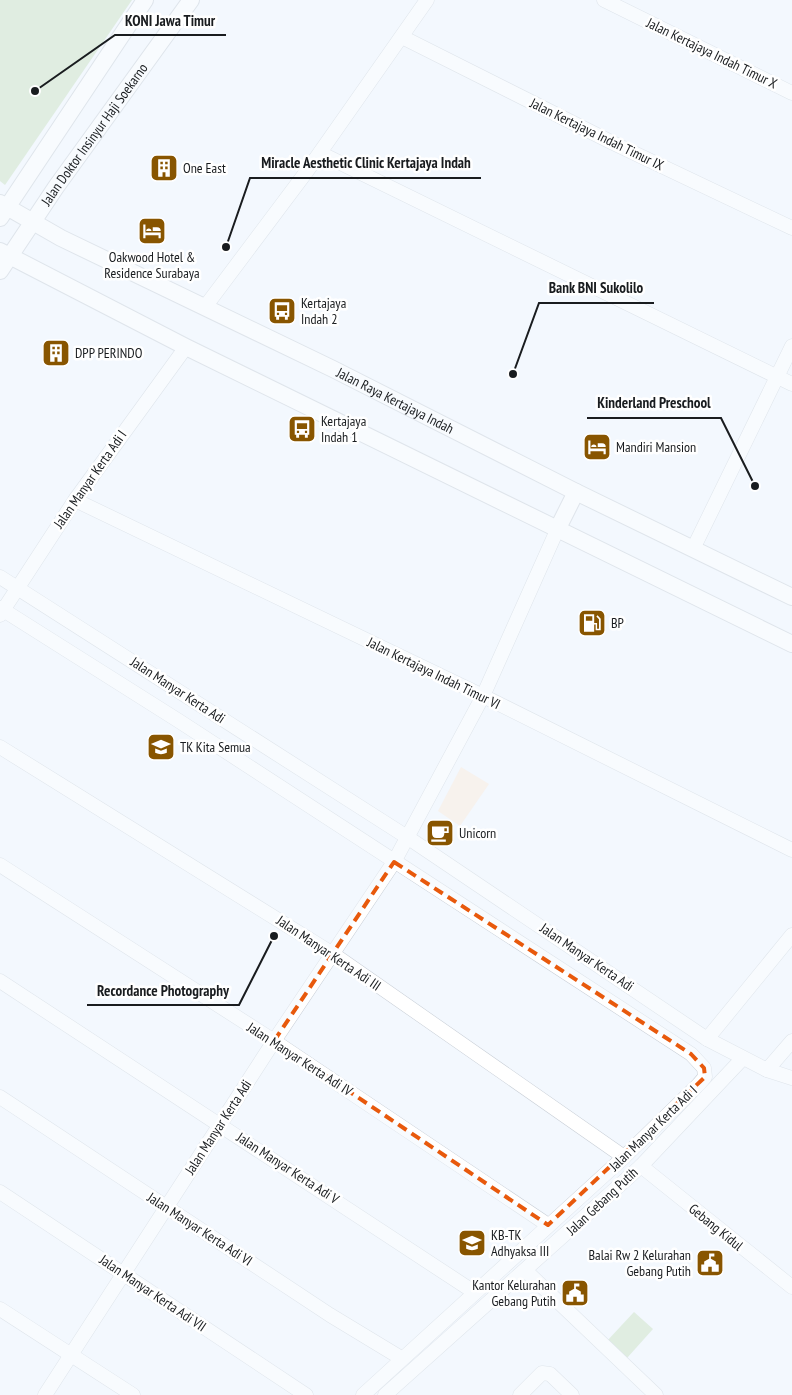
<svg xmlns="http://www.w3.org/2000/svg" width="792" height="1395" font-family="'PT Sans Narrow',sans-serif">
<rect width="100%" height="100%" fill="#f3f8fe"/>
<!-- commercial -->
<polygon fill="#fdeada" points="461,767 489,784 460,826 438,811"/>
<!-- green -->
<g fill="#c9e0bf">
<polygon points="0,0 132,0 5,185 0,181"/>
<polygon points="634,1312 653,1329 627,1358 607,1341"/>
</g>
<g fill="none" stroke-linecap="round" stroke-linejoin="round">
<defs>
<g id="minor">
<polyline points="604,0 792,93"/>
<polyline points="402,37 613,143 792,228"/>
<polyline points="320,153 792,384"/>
<polyline points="205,307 307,171 427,0"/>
<polyline points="75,500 483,696 792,850"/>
<polyline points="693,549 792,346"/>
<polyline points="0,577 407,837 707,1039 767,1070 792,1078"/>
<polyline points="0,608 179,721 691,1054 704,1068 705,1077 699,1084 624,1157 363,1395"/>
<polyline points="0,615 75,500 186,347"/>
<polyline points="0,747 333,954 624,1157"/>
<polyline points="0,865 274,1041 548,1225"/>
<polyline points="0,981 474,1292"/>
<polyline points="707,1039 792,935"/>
<polyline points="767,1070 792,1041"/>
<polyline points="0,1097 330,1315 401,1358"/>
<polyline points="641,1166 792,1287"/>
<polyline points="0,1192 306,1395"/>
<polyline points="526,1271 656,1395"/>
<polyline points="0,1309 133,1395"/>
<polyline points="45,1395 274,1041 394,862 483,696 558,528"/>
<polyline points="385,1395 641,1166 743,1058"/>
<polyline points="520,1395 542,1373 550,1374 572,1395"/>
</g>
<g id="major">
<path id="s1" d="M 0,203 L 61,238 L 333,369 L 576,492 L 792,597"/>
<polyline points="0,218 145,0"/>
<polyline points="0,251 186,347 792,644"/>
<path id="s2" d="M 0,271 L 56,187 L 191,0"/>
<polyline points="558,528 576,492"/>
</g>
</defs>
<!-- minor casing -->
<use href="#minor" stroke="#c8ced6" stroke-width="15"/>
<!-- major casing -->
<use href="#major" stroke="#c8ced6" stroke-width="18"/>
<!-- minor -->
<use href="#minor" stroke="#fff" stroke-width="14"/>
<!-- major -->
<use href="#major" stroke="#fff" stroke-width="16"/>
</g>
<!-- marked area -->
<path d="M0 0H792V1395H0ZM 394,862 L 691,1054 L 704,1068 L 705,1077 L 548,1225 L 274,1041 Z" fill="#f3f8fe" fill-opacity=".55" fill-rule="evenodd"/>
<path fill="none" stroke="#e8590c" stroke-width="4" stroke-dasharray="10 6" stroke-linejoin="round" d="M 394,862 L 691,1054 L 704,1068 L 705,1077 L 548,1225 L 274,1041 Z"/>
<!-- icons -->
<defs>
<symbol id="building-square" viewBox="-11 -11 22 22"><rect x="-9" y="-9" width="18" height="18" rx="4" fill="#850" stroke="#fff"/><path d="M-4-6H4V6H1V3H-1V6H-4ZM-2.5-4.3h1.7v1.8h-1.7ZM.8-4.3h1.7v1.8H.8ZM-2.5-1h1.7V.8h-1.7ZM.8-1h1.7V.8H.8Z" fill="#fff"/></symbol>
<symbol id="hotel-square" viewBox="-11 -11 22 22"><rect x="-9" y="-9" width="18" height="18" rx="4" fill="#850" stroke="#fff"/><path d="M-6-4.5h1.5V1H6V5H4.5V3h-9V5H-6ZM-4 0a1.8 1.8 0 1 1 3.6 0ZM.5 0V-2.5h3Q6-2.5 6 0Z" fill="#fff"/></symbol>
<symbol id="bus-square" viewBox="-11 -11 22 22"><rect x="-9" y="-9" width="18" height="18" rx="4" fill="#850" stroke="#fff"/><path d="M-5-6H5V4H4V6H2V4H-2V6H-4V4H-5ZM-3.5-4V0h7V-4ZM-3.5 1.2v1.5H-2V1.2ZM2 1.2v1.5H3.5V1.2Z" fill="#fff"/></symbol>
<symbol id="fuel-square" viewBox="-11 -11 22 22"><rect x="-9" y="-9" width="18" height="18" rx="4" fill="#850" stroke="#fff"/><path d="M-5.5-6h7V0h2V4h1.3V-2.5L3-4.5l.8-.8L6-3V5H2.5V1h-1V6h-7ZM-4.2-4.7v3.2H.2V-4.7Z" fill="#fff"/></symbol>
<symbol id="school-square" viewBox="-11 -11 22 22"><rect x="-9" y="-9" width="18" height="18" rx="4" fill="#850" stroke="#fff"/><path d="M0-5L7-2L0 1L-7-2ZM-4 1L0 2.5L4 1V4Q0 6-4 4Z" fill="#fff"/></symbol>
<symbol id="cafe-square" viewBox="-11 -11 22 22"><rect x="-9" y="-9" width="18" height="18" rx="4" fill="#850" stroke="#fff"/><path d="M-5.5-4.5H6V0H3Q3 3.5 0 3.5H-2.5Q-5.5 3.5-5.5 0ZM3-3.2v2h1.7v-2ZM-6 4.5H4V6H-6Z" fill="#fff"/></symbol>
<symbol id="civic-square" viewBox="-11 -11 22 22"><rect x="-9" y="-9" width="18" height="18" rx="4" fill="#850" stroke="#fff"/><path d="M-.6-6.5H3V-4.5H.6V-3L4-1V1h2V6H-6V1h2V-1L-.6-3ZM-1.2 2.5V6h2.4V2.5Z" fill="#fff"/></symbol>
</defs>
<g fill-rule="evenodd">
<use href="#building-square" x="148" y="152" width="32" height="32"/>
<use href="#hotel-square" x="136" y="215" width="32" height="32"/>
<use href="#bus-square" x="266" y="295" width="32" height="32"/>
<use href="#building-square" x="40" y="337" width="32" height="32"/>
<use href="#bus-square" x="286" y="413" width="32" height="32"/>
<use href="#hotel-square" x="581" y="431" width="32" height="32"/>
<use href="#fuel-square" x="576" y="607" width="32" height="32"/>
<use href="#school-square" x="145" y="731" width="32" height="32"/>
<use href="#cafe-square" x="424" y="817" width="32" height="32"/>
<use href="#school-square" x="456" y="1227" width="32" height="32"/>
<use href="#civic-square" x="694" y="1247" width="32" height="32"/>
<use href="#civic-square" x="559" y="1277" width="32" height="32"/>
</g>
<g text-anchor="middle" stroke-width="5" stroke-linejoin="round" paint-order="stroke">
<!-- street labels -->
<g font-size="14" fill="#191c1f" stroke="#fff">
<text transform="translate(712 53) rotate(26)" y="5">Jalan Kertajaya Indah Timur X</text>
<text transform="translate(597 134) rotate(26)" y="5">Jalan Kertajaya Indah Timur IX</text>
<text dy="5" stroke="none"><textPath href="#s2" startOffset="166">Jalan Doktor Insinyur Haji Soekarno</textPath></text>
<text dy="5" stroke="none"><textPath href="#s1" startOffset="442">Jalan Raya Kertajaya Indah</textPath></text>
<text transform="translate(90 479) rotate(-55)" y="5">Jalan Manyar Kerta Adi I</text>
<text transform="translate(434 673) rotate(26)" y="5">Jalan Kertajaya Indah Timur VI</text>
<text transform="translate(178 690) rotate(33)" y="5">Jalan Manyar Kerta Adi</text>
<text transform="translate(329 953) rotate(34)" y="5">Jalan Manyar Kerta Adi III</text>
<text transform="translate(587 957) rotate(34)" y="5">Jalan Manyar Kerta Adi</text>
<text transform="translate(300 1059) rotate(33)" y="5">Jalan Manyar Kerta Adi IV</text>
<text transform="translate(218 1127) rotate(-57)" y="5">Jalan Manyar Kerta Adi</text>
<text transform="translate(653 1128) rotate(-44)" y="5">Jalan Manyar Kerta Adi I</text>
<text transform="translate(288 1168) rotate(33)" y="5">Jalan Manyar Kerta Adi V</text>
<text transform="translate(602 1201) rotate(-43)" y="5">Jalan Gebang Putih</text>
<text transform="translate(716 1227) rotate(39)" y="5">Gebang Kidul</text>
<text transform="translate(200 1229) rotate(33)" y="5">Jalan Manyar Kerta Adi VI</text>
<text transform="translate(153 1293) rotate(34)" y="5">Jalan Manyar Kerta Adi VII</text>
</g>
<!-- poi labels -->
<g font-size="14" fill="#191c1f" stroke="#fff" text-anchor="start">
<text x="183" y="173">One East</text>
<text x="152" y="262" text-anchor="middle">Oakwood Hotel &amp;<tspan x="152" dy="16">Residence Surabaya</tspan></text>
<text x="301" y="308">Kertajaya<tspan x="301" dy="16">Indah 2</tspan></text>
<text x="75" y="358">DPP PERINDO</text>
<text x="321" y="426">Kertajaya<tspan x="321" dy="16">Indah 1</tspan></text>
<text x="616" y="452">Mandiri Mansion</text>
<text x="611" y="628">BP</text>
<text x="180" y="752">TK Kita Semua</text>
<text x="459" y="838">Unicorn</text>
<text x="491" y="1240">KB-TK<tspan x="491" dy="16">Adhyaksa III</tspan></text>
<text x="691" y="1260" text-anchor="end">Balai Rw 2 Kelurahan<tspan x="691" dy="16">Gebang Putih</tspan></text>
<text x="556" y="1290" text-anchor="end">Kantor Kelurahan<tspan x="556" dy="16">Gebang Putih</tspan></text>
</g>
</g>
<!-- callouts -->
<path fill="none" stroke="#191c1f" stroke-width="2" d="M35 91L115 35H226M226 247L250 178H481M513 374L539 303H654M755 486L721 418H587M274 936L239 1005H87"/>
<g fill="#191c1f" stroke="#fff" stroke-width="2">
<circle cx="35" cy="91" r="5"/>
<circle cx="226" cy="247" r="5"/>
<circle cx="513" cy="374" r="5"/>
<circle cx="755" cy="486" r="5"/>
<circle cx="274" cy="936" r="5"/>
</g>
<g font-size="15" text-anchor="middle" font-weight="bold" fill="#191c1f" stroke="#fff" stroke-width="5" stroke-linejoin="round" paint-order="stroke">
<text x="170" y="26">KONI Jawa Timur</text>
<text x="366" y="168">Miracle Aesthetic Clinic Kertajaya Indah</text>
<text x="596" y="293">Bank BNI Sukolilo</text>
<text x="654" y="408">Kinderland Preschool</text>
<text x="163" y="996">Recordance Photography</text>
</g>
</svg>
